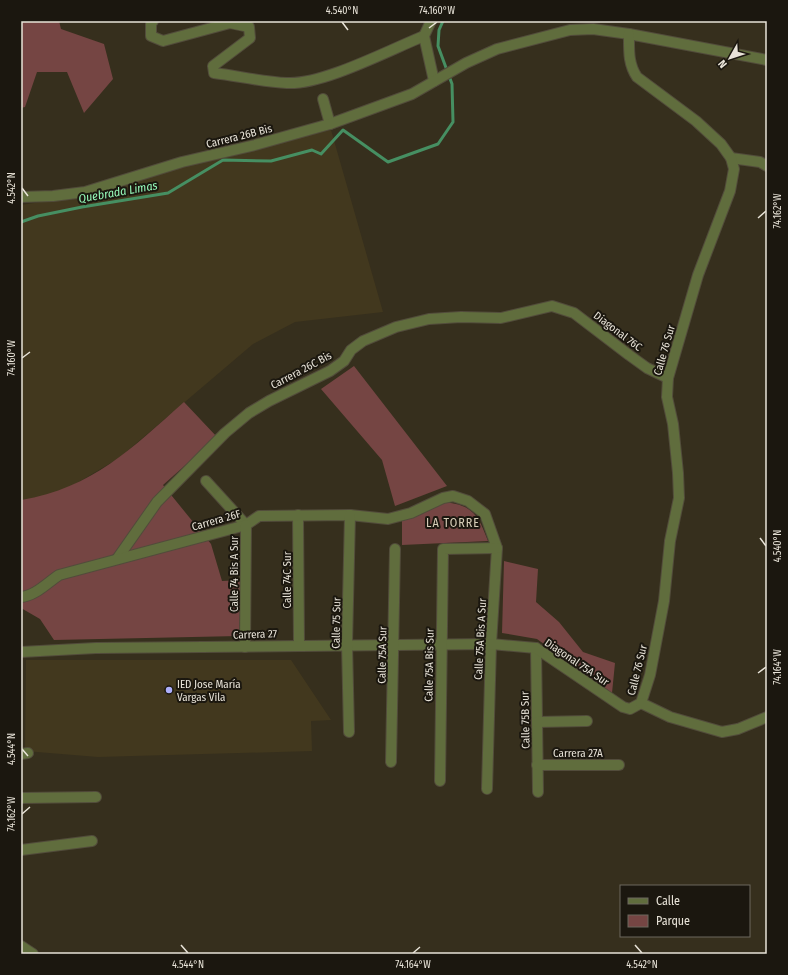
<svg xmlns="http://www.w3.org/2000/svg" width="788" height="975" font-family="'Fira Sans Condensed',sans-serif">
<rect width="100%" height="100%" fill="#362f1d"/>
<!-- built -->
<g fill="#42381e">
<polygon points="331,130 383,312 295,322 253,344 119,458 72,486 47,496 21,500 21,205 86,195 174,169"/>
<polygon points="26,660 291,660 331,720 311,721 312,751 98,757 25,751"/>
</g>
<!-- green -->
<g fill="#754543">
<polygon points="21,21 59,21 61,29 104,44 113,79 84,113 67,72 37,72 25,107 21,108"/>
<polygon points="354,366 447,486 395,506 382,460 321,389"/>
<path d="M 184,402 L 217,437 L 163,485 L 211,544 L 222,581 L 241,580 L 239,636 L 54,640 L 40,619 L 21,608 L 21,500 C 93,488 132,448 184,402 Z"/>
<path d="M 444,502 C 473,505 478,515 488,541 L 402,545 L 402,521 L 417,516 Z"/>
<polygon points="504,561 538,569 536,602 559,622 583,652 615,663 612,693 537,639 502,633"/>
</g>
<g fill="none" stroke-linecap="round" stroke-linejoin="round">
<!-- stream -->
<polyline stroke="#468f62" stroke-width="3" points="21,222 38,216 82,207 168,193 223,160 271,161 312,150 321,154 343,130 388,162 438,144 453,122 452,84 438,46 439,30 443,21"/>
<defs>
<g id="minor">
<path d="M 153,21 L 151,24 L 151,36 L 163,41 L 230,23 L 249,27 L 250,38 L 213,66 L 214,73 C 238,76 263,82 287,83 C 323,85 389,50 424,36"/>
<polyline points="431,21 424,36 434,81"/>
<polyline points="323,99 330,124"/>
<polyline points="731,158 760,162 767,166"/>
<polyline points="21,197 53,196 85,192 182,162 255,145 330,124 412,94 466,63 497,49 570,30 593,29 629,34 767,60"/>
<polyline points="206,481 246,525"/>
<polyline points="298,515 299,645"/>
<polyline points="117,559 157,502 225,433 249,413 269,401 330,371 344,361 351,350 363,341 396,327 429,319 461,317 501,318 552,306 574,313 629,355 647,368 668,378"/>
<path d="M 21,597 C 35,596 47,583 59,575 L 246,525 L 259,516 L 350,515 L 388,519 L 411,513 L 443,498 L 453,496 L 468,501 L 485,514 L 497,548 L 491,644 L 487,789"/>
<polyline points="245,647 246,525"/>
<polyline points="536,648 538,792"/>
<path d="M 21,652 L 96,648 L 491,644 L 536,648 L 623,707 L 630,709 L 641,703 L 650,675 L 664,601 L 670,541 L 679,498 L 678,473 L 673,424 L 667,397 L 668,378 L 698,275 L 730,191 L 734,169 L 731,158 L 721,144 L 696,121 L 637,77 C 628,64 629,50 629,34"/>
<polyline points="641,703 670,717 722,732 738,729 767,717"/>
<polyline points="537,722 587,721"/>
<polyline points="349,732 347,644 350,515"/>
<polyline points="21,754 28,753"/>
<polyline points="391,762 395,549"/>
<polyline points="537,765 619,765"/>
<polyline points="440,781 443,549 497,548"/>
<polyline points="21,798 96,797"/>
<polyline points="21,850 92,841"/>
<polyline points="21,946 33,954"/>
</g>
</defs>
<!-- minor casing -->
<use href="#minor" stroke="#524c3b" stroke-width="12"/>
<!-- minor -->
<use href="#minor" stroke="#606d3d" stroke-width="10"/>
</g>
<!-- ticks -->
<path fill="none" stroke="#e8e3d8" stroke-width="1.5" d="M 342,22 L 348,30M 429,28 L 437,22M 22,188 L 28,196M 758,218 L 766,211M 22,358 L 30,352M 760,538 L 766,546M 758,673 L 766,667M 22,749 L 28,756M 22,814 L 30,807M 181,945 L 188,953M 635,945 L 642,953M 413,953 L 420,947"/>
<!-- markers -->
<circle fill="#adaffb" stroke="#1b170f" stroke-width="1.5" cx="169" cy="690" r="4"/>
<g text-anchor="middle" stroke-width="4" stroke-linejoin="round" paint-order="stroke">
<!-- street labels -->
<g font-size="11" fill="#e8e3d8" stroke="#1b170f">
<text transform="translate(239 136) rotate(-14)" y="4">Carrera 26B Bis</text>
<text transform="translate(618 331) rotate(37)" y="4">Diagonal 76C</text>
<text transform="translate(664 350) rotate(-74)" y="4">Calle 76 Sur</text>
<text transform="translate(301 370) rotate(-28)" y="4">Carrera 26C Bis</text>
<text transform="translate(216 520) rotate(-16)" y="4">Carrera 26F</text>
<text transform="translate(234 574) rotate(-90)" y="4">Calle 74 Bis A Sur</text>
<text transform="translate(287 580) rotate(-90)" y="4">Calle 74C Sur</text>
<text transform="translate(336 623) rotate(-89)" y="4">Calle 75 Sur</text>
<text transform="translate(255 634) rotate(-2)" y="4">Carrera 27</text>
<text transform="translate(480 639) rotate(-87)" y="4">Calle 75A Bis A Sur</text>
<text transform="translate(382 655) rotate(-89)" y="4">Calle 75A Sur</text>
<text transform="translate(577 662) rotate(34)" y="4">Diagonal 75A Sur</text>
<text transform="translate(429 665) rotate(-89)" y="4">Calle 75A Bis Sur</text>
<text transform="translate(637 670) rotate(-76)" y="4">Calle 76 Sur</text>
<text transform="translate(525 720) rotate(-91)" y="4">Calle 75B Sur</text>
<text x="578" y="757">Carrera 27A</text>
</g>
<!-- poi labels -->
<g font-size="11" fill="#e8e3d8" stroke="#1b170f" text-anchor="start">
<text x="177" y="688">IED Jose María<tspan x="177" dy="13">Vargas Vila</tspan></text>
</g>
<!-- water labels -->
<g font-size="12" font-style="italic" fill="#95f9b9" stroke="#1b170f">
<text transform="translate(118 192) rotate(-10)" y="4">Quebrada Limas</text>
</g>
<!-- neighbourhood labels -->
<g font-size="12" letter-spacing="1" fill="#d7ceb8" stroke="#1b170f">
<text x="453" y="527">LA TORRE</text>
</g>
</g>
<!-- border -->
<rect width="788" height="975" fill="none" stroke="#1b170f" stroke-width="44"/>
<!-- legend -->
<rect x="620" y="885" width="130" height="52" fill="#1b170f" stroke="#6d695f"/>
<rect x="628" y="898" width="20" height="6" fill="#606d3d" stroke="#6d695f"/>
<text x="656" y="905" font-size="12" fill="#e8e3d8">Calle</text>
<rect x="628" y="915" width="20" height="12" fill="#754543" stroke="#6d695f"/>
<text x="656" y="925" font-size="12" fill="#e8e3d8">Parque</text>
<!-- north arrow -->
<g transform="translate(730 58) rotate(231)" stroke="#1b170f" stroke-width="3" paint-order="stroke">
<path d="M0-3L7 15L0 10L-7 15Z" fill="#e8e3d8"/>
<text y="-6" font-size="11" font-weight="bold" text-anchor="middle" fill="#e8e3d8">N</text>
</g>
<rect x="22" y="22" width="744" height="931" fill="none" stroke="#e8e3d8" stroke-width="1.5"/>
<g font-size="10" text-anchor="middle" fill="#e8e3d8">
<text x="342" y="14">4.540°N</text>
<text x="437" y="14">74.160°W</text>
<text transform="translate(11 188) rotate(-90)" y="4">4.542°N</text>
<text transform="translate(777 211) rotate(-90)" y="4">74.162°W</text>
<text transform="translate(11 358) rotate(-90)" y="4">74.160°W</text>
<text transform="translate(777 546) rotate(-90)" y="4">4.540°N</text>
<text transform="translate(777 667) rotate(-90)" y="4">74.164°W</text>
<text transform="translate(11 749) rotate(-90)" y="4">4.544°N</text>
<text transform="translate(11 814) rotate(-90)" y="4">74.162°W</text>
<text x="188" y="968">4.544°N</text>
<text x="413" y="968">74.164°W</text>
<text x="642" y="968">4.542°N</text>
</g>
</svg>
